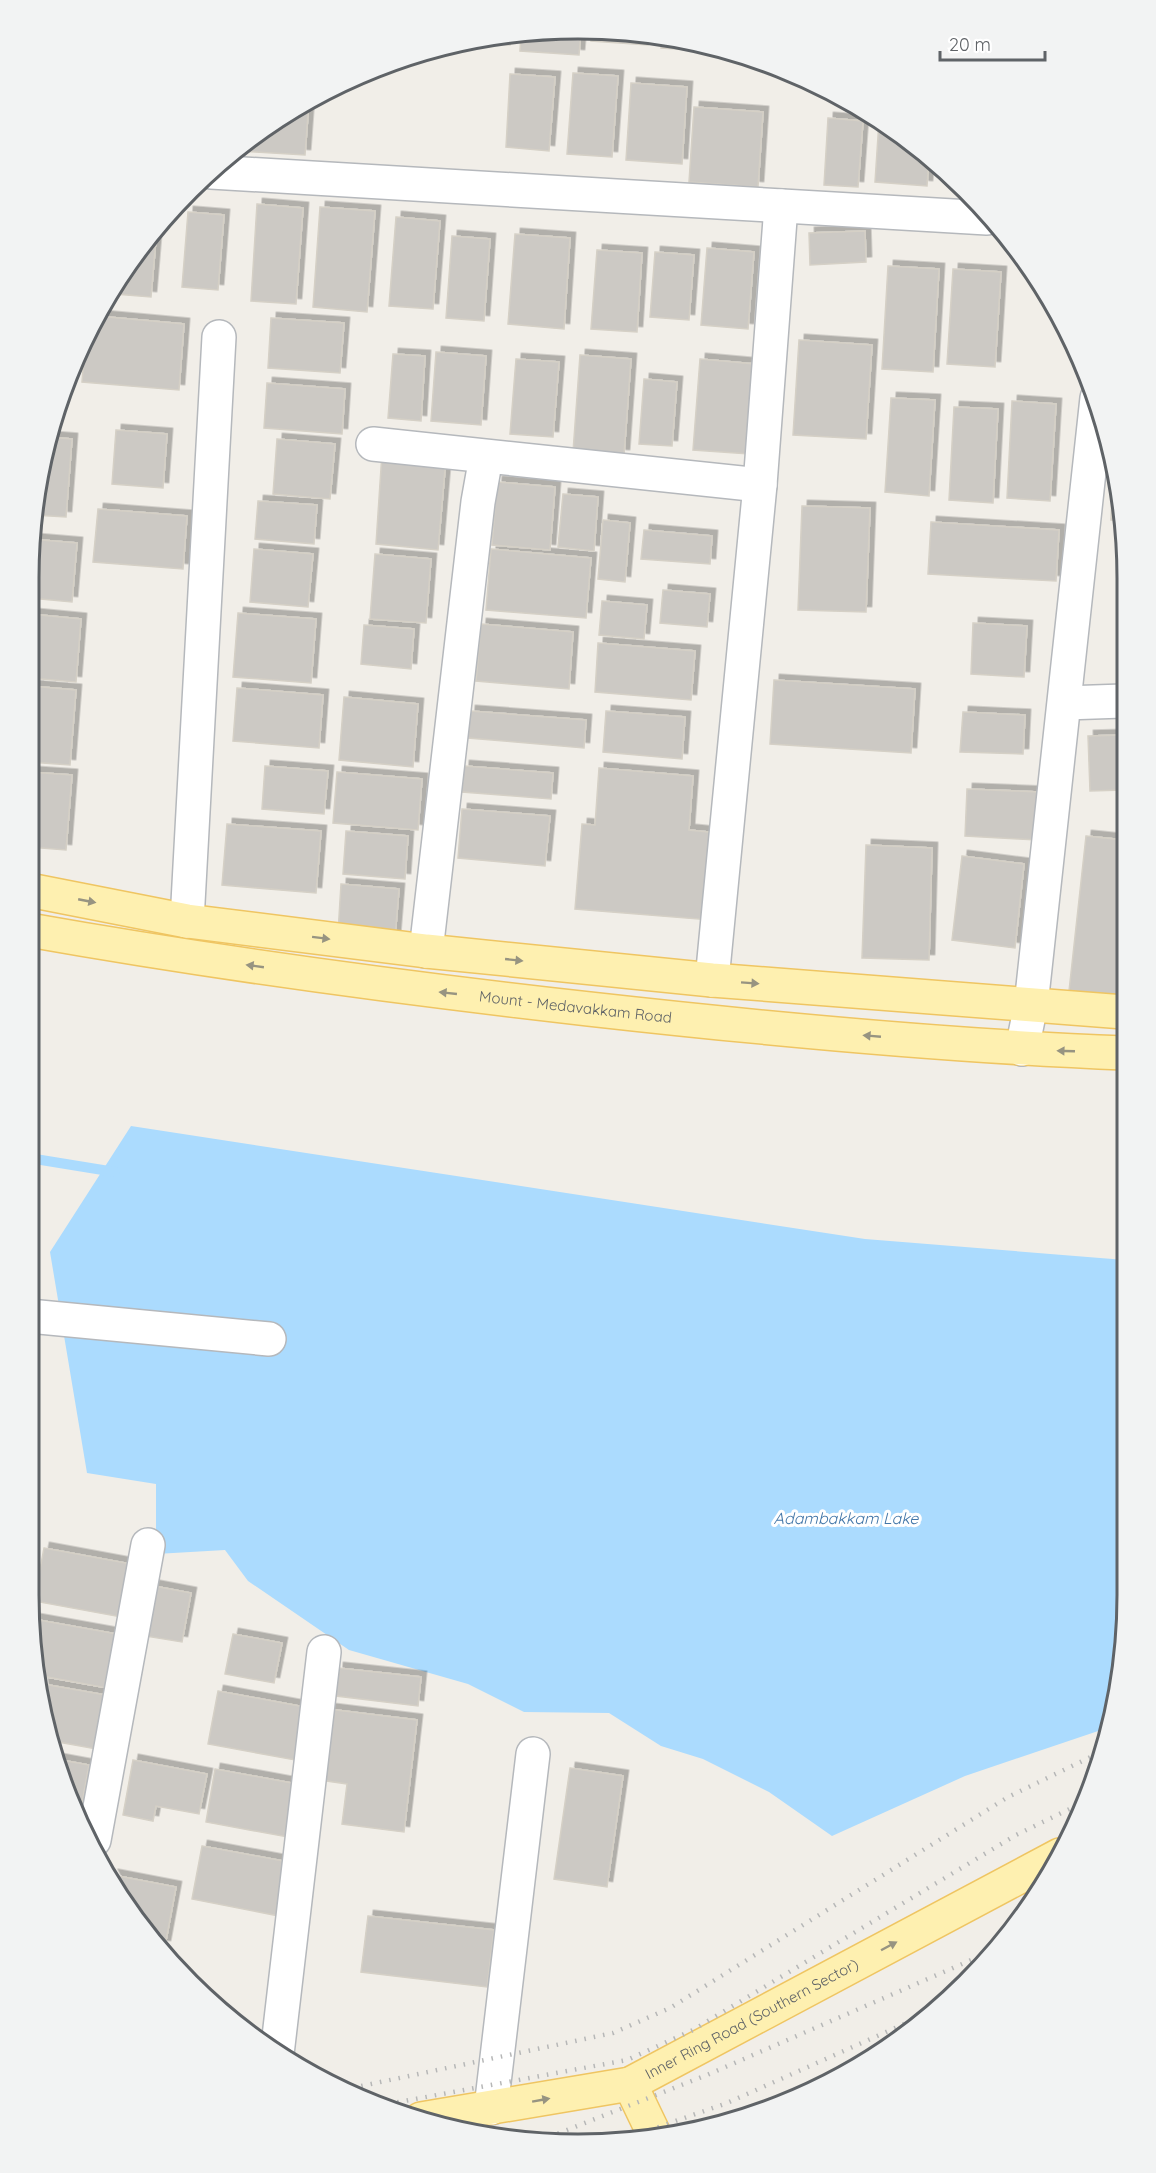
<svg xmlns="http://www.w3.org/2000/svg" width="1156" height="2173" font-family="Quicksand,sans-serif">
<defs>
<filter id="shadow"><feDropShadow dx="5.5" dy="-5.5" stdDeviation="0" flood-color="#0004"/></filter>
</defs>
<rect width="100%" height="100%" fill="#f1eee8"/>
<!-- water -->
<polygon fill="#abdbfe" points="131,1126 865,1239 1125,1260 1126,1631 1110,1727 965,1776 832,1836 769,1792 703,1759 661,1746 609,1713 524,1712 468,1684 349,1650 248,1581 225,1550 156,1554 156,1484 87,1473 50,1252"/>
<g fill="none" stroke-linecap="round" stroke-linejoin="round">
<!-- stream -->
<polyline stroke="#abdbfe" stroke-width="10" points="29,1158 115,1172"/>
</g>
<!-- building -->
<g fill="#ccc9c4" stroke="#d5d0c6" stroke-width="1.5" filter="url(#shadow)">
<polygon points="542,30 581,31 579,55 520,51 521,33"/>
<polygon points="592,31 649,33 648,45 591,41"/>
<polygon points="511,35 510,45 469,42"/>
<polygon points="662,36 709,47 709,51 661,48"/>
<polygon points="717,49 754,58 761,61 717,57"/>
<polygon points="786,72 801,79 785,78"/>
<polygon points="573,73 618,76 612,157 567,154"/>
<polygon points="510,74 555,77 549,151 506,147"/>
<polygon points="631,83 687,87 682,164 626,160"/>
<polygon points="309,101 305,155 238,151 238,147 243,142"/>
<polygon points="694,107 763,112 758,187 689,182"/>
<polygon points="828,118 863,121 858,187 824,185"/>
<polygon points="879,121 929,157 927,186 875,182"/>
<polygon points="257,204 303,208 296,304 251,301"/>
<polygon points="320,207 375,211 367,312 313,307"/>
<polygon points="188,212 224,215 218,290 182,287"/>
<polygon points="396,217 440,221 433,309 389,306"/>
<polygon points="157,227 151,297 115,294 116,284"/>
<polygon points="865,231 866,262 810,265 809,233"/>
<polygon points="515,234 570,238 564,329 508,324"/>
<polygon points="452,236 490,239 484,321 446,318"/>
<polygon points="707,248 754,252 748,329 701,325"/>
<polygon points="597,250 642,253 637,332 591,329"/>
<polygon points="655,252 694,255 689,320 650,317"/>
<polygon points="888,266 939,269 933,372 882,369"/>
<polygon points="953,269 1001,272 995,367 947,364"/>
<polygon points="97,316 184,324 179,390 82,382 85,345"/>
<polygon points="271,318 344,323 340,373 268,368"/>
<polygon points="799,340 872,345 866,439 793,435"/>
<polygon points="436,352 486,356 481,425 431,421"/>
<polygon points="393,354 425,356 421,421 388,418"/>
<polygon points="580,355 631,359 624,455 573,452"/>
<polygon points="516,359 559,362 553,437 510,434"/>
<polygon points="700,359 755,364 749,454 693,450"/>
<polygon points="644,379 677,382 672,446 639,444"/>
<polygon points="267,383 345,389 342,434 264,428"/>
<polygon points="891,398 935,400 929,496 885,492"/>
<polygon points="1012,401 1056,404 1050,501 1007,498"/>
<polygon points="954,407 998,409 993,503 949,500"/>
<polygon points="116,430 167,434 163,488 112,484"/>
<polygon points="47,437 72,439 66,517 34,515"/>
<polygon points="277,439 335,444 330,499 273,494"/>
<polygon points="382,453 446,458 438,550 376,544"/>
<polygon points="1113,466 1123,507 1123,520 1111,520"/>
<polygon points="497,482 555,487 550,550 492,545"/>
<polygon points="563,494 598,497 594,551 558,547"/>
<polygon points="258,501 317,505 314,544 255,539"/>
<polygon points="802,506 870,508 866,612 798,610"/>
<polygon points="98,509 187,516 183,569 93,562"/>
<polygon points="603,520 630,523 625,582 598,579"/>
<polygon points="931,522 1059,530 1056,581 928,574"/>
<polygon points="644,530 712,536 710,564 641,559"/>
<polygon points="30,539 77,543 72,602 30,598"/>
<polygon points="254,549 313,554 308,607 250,602"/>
<polygon points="491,549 591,558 586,618 486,610"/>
<polygon points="375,554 431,559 426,623 370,619"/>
<polygon points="663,590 710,594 707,627 660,623"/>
<polygon points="602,601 647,605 644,639 599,635"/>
<polygon points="238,613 316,619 311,683 233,677"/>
<polygon points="30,614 81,619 76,682 30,678"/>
<polygon points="973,623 1027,626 1024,677 971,674"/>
<polygon points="481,624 573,632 569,689 476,681"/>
<polygon points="364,625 414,629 411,669 361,664"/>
<polygon points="598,643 695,651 691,700 595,692"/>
<polygon points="774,680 915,689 911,753 770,744"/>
<polygon points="30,686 76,690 70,765 29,762"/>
<polygon points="237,688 323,695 319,748 233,741"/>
<polygon points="344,697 418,704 413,767 339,760"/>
<polygon points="470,711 586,720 584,748 468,738"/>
<polygon points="606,711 685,717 682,759 603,752"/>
<polygon points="963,712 1025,715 1023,754 960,752"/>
<polygon points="1124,735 1124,790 1090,791 1088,736"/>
<polygon points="265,766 328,771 324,814 262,809"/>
<polygon points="464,766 553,773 551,799 462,792"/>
<polygon points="599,768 693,776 689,830 718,833 711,920 575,909 582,824 595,825"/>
<polygon points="29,772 72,775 66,850 29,847"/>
<polygon points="337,772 422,779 418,830 333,823"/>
<polygon points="967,789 1039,792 1037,840 965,836"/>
<polygon points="462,809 550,816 545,866 458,858"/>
<polygon points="227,824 321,831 316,893 222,885"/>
<polygon points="346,831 408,836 405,879 343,874"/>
<polygon points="1086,836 1124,840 1124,997 1069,991"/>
<polygon points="866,845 932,848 929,960 862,958"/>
<polygon points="962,856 1024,864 1015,948 952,940"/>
<polygon points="341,884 399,889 395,938 338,933"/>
<polygon points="44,1548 131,1564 121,1617 34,1601"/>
<polygon points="154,1586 191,1593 182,1642 145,1636"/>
<polygon points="33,1619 117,1634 107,1688 42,1676"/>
<polygon points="233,1634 282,1643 274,1683 225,1674"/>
<polygon points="338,1668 421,1677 418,1706 336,1696"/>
<polygon points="43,1684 106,1695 96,1749 53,1741"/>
<polygon points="218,1691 305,1707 295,1760 208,1744"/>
<polygon points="328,1709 417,1720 404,1832 342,1824 347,1784 320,1780"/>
<polygon points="56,1759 89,1765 80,1814 58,1772"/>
<polygon points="133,1760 207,1774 199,1814 156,1806 153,1821 123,1815"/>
<polygon points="570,1768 623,1776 607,1887 554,1879"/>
<polygon points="215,1769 303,1785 293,1838 206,1822"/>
<polygon points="202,1846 289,1862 279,1916 192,1899"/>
<polygon points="113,1875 176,1887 165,1946 159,1945 142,1930"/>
<polygon points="368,1916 494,1930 487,1987 361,1972"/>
</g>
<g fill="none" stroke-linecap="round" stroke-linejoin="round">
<defs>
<g id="minor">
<polyline points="211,172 987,218"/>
<polyline points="373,444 760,485"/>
<polyline points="1065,703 1123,701"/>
<polyline points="187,921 219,337"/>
<polyline points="426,951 478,502 486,457"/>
<polyline points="712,980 760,485 781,206"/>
<polyline points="1022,1049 1031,1005 1097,398"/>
<polyline points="29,1316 269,1339"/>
<polyline points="94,1840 148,1545"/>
<polyline points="277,2054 324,1652"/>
<polyline points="491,2108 533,1754"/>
</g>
<g id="major">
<polyline points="29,890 187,921 426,951 712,980 1124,1012"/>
<path id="s1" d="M 29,930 C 215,963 402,988 589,1009 C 767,1029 946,1046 1125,1053"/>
<polyline points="630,2084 654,2134"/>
<path id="s2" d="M 421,2119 L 630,2084 L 1060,1855"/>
</g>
</defs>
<!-- minor casing -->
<use href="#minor" stroke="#b5b8bc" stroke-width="36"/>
<!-- major casing -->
<use href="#major" stroke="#efc562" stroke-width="36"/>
<!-- minor -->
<use href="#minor" stroke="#fff" stroke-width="33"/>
<!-- major -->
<use href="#major" stroke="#fef0b0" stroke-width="33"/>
<!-- rail -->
<g stroke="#b6b7b7" stroke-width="4.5" stroke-dasharray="1.5 8" stroke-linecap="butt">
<polyline points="352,2088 613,2033 670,2008 1008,1797 1103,1751"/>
<polyline points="388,2104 627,2060 693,2030 1016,1835 1082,1803"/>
<polyline points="549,2137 707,2075 985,1954"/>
<polyline points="613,2143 727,2103 940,2008"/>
</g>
</g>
<!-- one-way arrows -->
<defs><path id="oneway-solid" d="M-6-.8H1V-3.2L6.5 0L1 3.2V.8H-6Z" transform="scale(1.5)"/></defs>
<g fill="#979481">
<use href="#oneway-solid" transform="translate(87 901) rotate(11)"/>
<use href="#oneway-solid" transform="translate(321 938) rotate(7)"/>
<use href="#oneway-solid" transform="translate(514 960) rotate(6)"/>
<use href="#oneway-solid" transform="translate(255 966) rotate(-172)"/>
<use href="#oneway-solid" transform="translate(750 983) rotate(4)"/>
<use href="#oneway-solid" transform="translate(448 993) rotate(-174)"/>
<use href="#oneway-solid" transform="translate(872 1036) rotate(-175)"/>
<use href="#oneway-solid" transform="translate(1066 1051) rotate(-178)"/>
<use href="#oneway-solid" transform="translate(889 1946) rotate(-28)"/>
<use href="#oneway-solid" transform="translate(541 2100) rotate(-10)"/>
</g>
<g text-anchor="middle" stroke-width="6" stroke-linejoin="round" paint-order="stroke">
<!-- street labels -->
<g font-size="15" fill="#5f6367" stroke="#fff">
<text dy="5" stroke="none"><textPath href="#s1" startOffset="552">Mount - Medavakkam Road</textPath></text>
<text dy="5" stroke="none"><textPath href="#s2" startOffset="350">Inner Ring Road (Southern Sector)</textPath></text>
</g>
<!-- water labels -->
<g font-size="16" font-style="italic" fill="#4276a8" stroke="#fff">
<text x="846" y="1524">Adambakkam Lake</text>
</g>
</g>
<!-- crop -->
<path d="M0 0H1156V2173H0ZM578 39H578A539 539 0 0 1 1117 578V1595A539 539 0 0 1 578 2134H578A539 539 0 0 1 39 1595V578A539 539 0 0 1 578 39Z" fill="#f2f3f3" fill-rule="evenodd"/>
<path fill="none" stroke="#5f6367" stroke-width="3" d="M578 39H578A539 539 0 0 1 1117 578V1595A539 539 0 0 1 578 2134H578A539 539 0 0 1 39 1595V578A539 539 0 0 1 578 39Z"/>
<!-- scale -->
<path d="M940 51v9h105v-9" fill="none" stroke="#5f6367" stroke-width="3"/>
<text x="949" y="51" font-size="18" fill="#5f6367" stroke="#ffffff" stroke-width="4.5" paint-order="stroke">20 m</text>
</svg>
